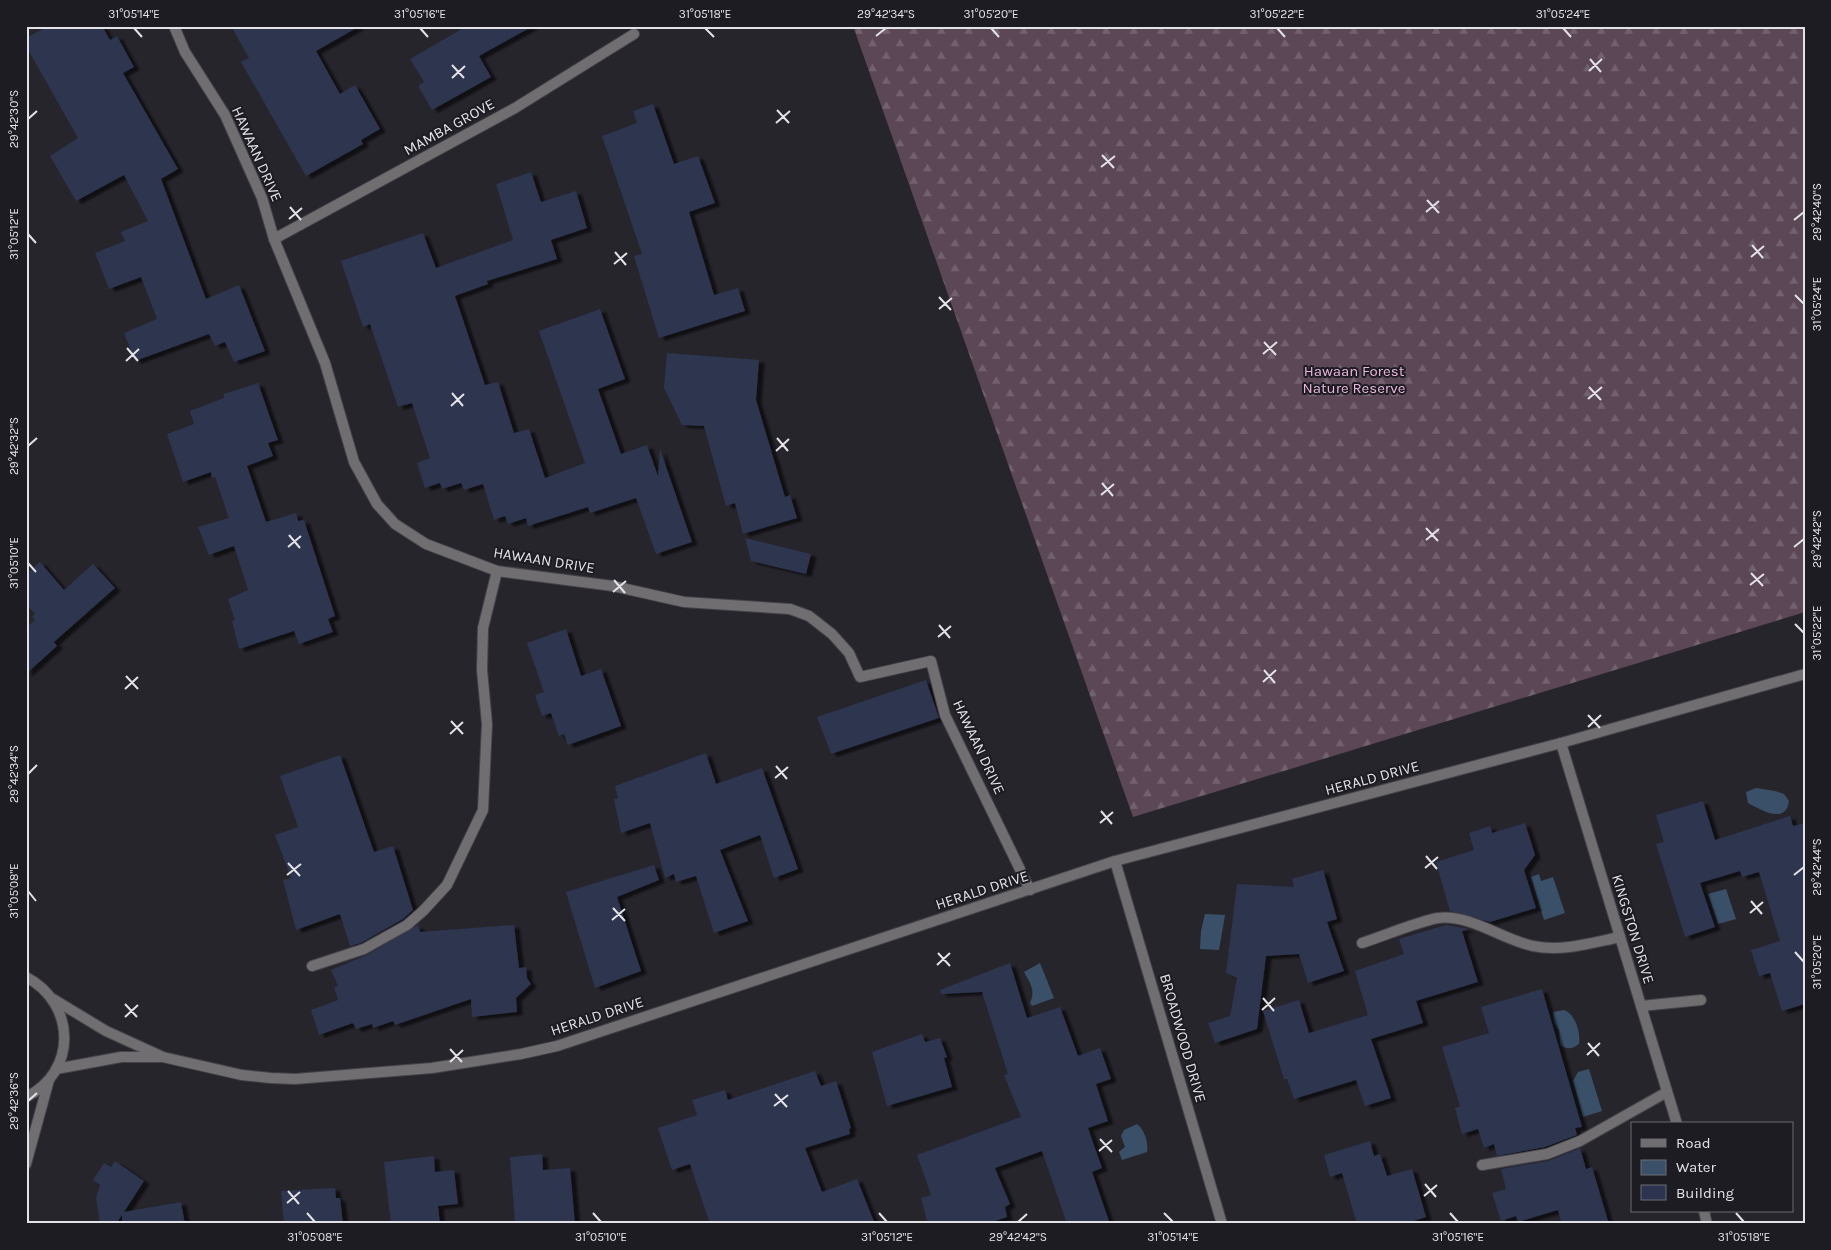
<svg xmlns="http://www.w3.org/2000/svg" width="1831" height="1250" font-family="Karla,sans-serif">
<defs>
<pattern id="forest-firs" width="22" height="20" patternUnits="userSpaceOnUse" patternTransform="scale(1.25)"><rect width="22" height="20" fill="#5c4757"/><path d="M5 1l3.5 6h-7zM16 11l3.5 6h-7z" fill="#73616f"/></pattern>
<filter id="shadow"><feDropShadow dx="5.5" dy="3" stdDeviation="1" flood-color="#0009"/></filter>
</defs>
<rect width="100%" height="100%" fill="#27252c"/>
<!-- forest -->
<polygon fill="url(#forest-firs)" points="853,26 1805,26 1805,612 1133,817"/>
<!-- water -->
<g fill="#3a5069">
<path d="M 1756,788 L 1775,791 L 1784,794 L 1789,801 C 1786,825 1761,810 1748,803 L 1746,792 Z"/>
<polygon points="1539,874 1541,881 1553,877 1565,913 1544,920 1531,877"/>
<polygon points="1726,889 1736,919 1718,924 1708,894"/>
<polygon points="1205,914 1225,915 1219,950 1200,949 1201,931"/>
<path d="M 1040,963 L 1054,998 L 1032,1006 L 1030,1003 C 1036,990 1030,983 1024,972 Z"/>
<path d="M 1564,1010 C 1575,1014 1581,1032 1579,1044 C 1572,1049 1568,1050 1560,1045 L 1559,1030 L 1554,1023 L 1553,1012 Z"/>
<polygon points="1589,1069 1602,1111 1583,1117 1573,1081 1578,1072"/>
<path d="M 1137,1124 C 1144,1129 1149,1143 1147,1152 L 1122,1160 L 1119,1152 L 1125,1147 L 1121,1136 L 1124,1130 Z"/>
</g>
<!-- building -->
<g fill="#2d3450" filter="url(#shadow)">
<polygon points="48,26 102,26 110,40 117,36 134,67 123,73 178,169 161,179 206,299 239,285 265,351 234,362 225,342 215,346 209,334 135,361 124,333 157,319 141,277 109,289 95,253 125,241 121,232 148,221 124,175 76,201 50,156 78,138 26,46 26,38"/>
<polygon points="231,26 360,26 316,51 340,94 355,85 380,129 361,140 363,144 306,176 241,62 249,58"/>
<polygon points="467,26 533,26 479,56 491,77 432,110 418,86 424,82 410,59"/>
<polygon points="653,104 674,164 698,156 715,203 689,212 714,295 738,288 745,311 659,338 634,256 642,254 602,136 637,123 633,111"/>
<polygon points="531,172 541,202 576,191 587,228 551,240 557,259 487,281 488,284 455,296 485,385 498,382 514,433 529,429 545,478 585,463 539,331 600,309 625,379 598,389 621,454 647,445 658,476 660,449 692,542 656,554 636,498 590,513 588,507 528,526 526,518 508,524 505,516 494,520 483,484 464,490 461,483 442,489 440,483 425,488 417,463 430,458 412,403 398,407 370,324 363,327 341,261 423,233 436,268 513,240 496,184"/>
<polygon points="667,353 759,360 756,400 785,497 790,495 797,518 743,534 735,503 726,506 704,426 682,425 664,388"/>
<polygon points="258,383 278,440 268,443 273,456 247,466 266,522 296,513 298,521 304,520 335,616 328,619 333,632 299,644 294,631 239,649 232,621 235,620 228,599 248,590 234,546 209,555 198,527 229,518 215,477 212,478 211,472 183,482 167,434 194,424 190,411 224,398 224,394"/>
<polygon points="745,538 811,554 806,574 751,561"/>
<polygon points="40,562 64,590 93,564 115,588 54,642 57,646 26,674 26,628 35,620 32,617 35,614 26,604 26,574"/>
<polygon points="566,629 581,676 601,669 621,726 568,745 564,734 559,736 551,713 542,716 535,695 544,692 527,643"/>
<polygon points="926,680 939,718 831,754 817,717"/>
<polygon points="706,753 716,784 762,768 798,869 774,878 760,835 720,850 748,921 714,933 696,876 676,882 674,874 665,878 650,823 621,833 614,799 618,798 615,786"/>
<polygon points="340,755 374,852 393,846 413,910 403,919 361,943 350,946 340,914 296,930 283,880 291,878 275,835 298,827 280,776"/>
<polygon points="1703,801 1715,840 1790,816 1793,826 1805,823 1805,1004 1782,1011 1770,973 1759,976 1751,950 1780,941 1759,872 1742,877 1740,871 1700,883 1715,927 1685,937 1656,844 1664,842 1656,815"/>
<polygon points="1525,823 1535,855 1524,870 1536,908 1490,922 1450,911 1436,862 1474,850 1469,833 1490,826 1492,833"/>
<polygon points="654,865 659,880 617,897 641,971 595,988 566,892"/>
<polygon points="1323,870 1337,919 1327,922 1344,971 1308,983 1299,954 1266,956 1257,1029 1215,1043 1208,1023 1230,1016 1237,978 1226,973 1237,884 1294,887 1292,879"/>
<polygon points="418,925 420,932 514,925 519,968 526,967 527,978 531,984 516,998 517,1012 472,1017 471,999 395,1025 393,1021 373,1028 372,1024 356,1029 353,1023 319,1035 311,1010 338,1000 334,987 338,986 331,970 367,955"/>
<polygon points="1446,925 1469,929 1462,931 1478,982 1416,1001 1423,1023 1371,1039 1391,1098 1365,1106 1356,1080 1294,1099 1287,1079 1284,1079 1263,1011 1299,1000 1309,1033 1368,1015 1355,971 1404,954 1399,939"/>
<polygon points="1010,963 1027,1018 1060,1007 1078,1056 1100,1048 1111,1079 1096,1084 1108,1121 1088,1128 1102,1168 1092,1172 1110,1224 1067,1224 1042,1151 995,1168 1010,1204 1005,1207 1007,1217 987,1224 928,1224 921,1198 931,1195 917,1155 1021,1117 1004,1075 1008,1074 982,992 941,994 940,990"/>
<polygon points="1542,989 1582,1127 1575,1128 1577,1135 1545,1147 1497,1156 1494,1144 1484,1148 1478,1129 1462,1134 1455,1108 1460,1106 1442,1047 1489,1033 1481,1007"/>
<polygon points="922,1034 925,1042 940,1038 947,1057 944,1058 952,1087 887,1106 872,1052"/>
<polygon points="815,1071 821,1086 836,1081 851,1128 849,1129 850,1134 805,1148 822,1192 857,1179 875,1224 710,1224 690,1164 672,1170 658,1128 697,1115 692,1100 725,1090 728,1100"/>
<polygon points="1370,1141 1374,1156 1380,1154 1387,1176 1412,1169 1426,1217 1405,1224 1357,1224 1342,1173 1330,1177 1324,1155"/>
<polygon points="1580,1148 1586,1169 1592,1167 1609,1224 1562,1224 1558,1210 1518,1222 1516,1216 1501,1221 1492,1193 1506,1189 1501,1169 1548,1161"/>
<polygon points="542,1154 543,1170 570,1168 575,1224 515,1224 510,1157"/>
<polygon points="434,1156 435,1172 454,1170 458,1204 438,1206 440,1224 391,1224 384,1162"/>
<polygon points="115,1161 144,1181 124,1212 181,1202 185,1224 122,1224 122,1215 116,1224 100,1224 96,1198 100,1185 93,1180 104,1163 111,1167"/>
<polygon points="335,1188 336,1198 340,1198 343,1224 284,1224 281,1191"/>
</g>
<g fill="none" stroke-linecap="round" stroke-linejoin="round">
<defs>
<g id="service">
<path d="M 1362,943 C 1384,936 1416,922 1438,918 C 1470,914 1503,940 1533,946 C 1562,952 1591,943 1620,937"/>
<polyline points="1641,1006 1701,1000"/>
<polyline points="1482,1165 1547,1154 1580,1141 1667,1092"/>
</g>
<g id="minor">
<polyline points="174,26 185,52 225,115 262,198 274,239 325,363 354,462 377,504 395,524 426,544 497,571 613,586 684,602 790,609 809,616 832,634 849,653 860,677 931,661 945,715 1030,890"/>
<polyline points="274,239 515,108 634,34"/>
<polyline points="1561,743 1677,1124"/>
<polyline points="1115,861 1222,1224"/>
<polyline points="312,966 364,949 407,925 423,911 447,885 483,810 487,724 482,670 483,628 497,571"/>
<path d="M 26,977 C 76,1003 78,1072 26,1097"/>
<polyline points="53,999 106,1031 163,1057 242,1075 271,1078 295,1079 432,1068 521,1054 557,1046 1115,861 1561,743 1805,674"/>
<polyline points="56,1069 121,1057 160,1057"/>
<polyline points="26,1164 49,1080"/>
<polyline points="1704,1211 1707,1224"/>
</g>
</defs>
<!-- service casing -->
<use href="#service" stroke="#45434a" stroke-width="12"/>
<!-- minor casing -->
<use href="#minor" stroke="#45434a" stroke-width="12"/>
<!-- service -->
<use href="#service" stroke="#716e72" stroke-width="10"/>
<!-- minor -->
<use href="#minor" stroke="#716e72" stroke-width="10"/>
</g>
<!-- ticks -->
<path fill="none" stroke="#e3e2e7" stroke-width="2" d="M 134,28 L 142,37M 420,28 L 428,37M 705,28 L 714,37M 991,28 L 999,37M 1277,28 L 1285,37M 1563,28 L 1571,37M 876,36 L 886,28M 1590,59 L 1601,72M 452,65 L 464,78M 1589,71 L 1602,59M 452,78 L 465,66M 777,110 L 789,123M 28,119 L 37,111M 776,123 L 790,111M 1102,155 L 1114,168M 1101,167 L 1115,156M 1427,200 L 1439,213M 290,207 L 301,220M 1426,212 L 1439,201M 289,219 L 302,208M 1794,220 L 1804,212M 28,234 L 36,243M 1752,245 L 1763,258M 615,252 L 626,265M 1751,257 L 1764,246M 614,264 L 627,253M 1795,295 L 1804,304M 939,297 L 951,310M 939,309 L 952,298M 1264,342 L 1276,355M 127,348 L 138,361M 1263,354 L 1277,342M 126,361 L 139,349M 1589,387 L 1601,400M 452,393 L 463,406M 1588,399 L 1602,387M 451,406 L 464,394M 777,438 L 788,451M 28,446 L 37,438M 776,451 L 789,439M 1102,483 L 1113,496M 1101,495 L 1114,484M 1426,528 L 1438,541M 289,535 L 300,548M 1426,540 L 1439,529M 288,547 L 301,536M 1794,547 L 1804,539M 28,563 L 36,572M 1751,573 L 1763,586M 614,580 L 625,593M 1750,585 L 1764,574M 613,592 L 626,581M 1795,624 L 1804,633M 939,625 L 950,638M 938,637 L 951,626M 1264,670 L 1275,683M 126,676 L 138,689M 1263,682 L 1276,670M 125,689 L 138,677M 1588,715 L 1600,728M 451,721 L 463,734M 1588,727 L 1601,715M 450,734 L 463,722M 776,766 L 787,779M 28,774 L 37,765M 775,778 L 788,767M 1101,811 L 1112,824M 1100,823 L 1113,812M 1426,856 L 1437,869M 288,863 L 300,876M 1425,868 L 1438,857M 287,875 L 301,864M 1794,875 L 1804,867M 28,891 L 36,901M 1751,901 L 1762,914M 613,908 L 625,921M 1750,913 L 1763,902M 612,920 L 625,909M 1795,952 L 1804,962M 938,953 L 950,966M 937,965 L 950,953M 1263,998 L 1274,1011M 125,1004 L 137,1017M 1262,1010 L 1275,998M 125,1017 L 138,1005M 1588,1043 L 1599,1056M 450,1049 L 462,1062M 1587,1055 L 1600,1043M 450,1062 L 463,1050M 775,1094 L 787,1107M 28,1101 L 37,1093M 774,1106 L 788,1095M 1100,1139 L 1112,1152M 1099,1151 L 1112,1140M 1425,1184 L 1436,1197M 288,1191 L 299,1204M 1424,1196 L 1437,1185M 287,1203 L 300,1192M 307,1213 L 315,1222M 593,1213 L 601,1222M 879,1213 L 887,1222M 1164,1213 L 1173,1222M 1450,1213 L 1458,1222M 1736,1213 L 1744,1222M 1018,1222 L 1027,1214"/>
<g text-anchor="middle" stroke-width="4" stroke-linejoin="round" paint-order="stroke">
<!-- street labels -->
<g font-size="15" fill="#e3e2e7" stroke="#1d1c22">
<text transform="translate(449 127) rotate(-29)" y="5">MAMBA GROVE</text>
<text transform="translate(257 154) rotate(66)" y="5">HAWAAN DRIVE</text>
<text transform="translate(544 560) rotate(9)" y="5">HAWAAN DRIVE</text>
<text transform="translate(979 747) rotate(65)" y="5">HAWAAN DRIVE</text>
<text transform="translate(1372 778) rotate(-15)" y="5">HERALD DRIVE</text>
<text transform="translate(982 890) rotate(-18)" y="5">HERALD DRIVE</text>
<text transform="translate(1633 929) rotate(73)" y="5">KINGSTON DRIVE</text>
<text transform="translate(597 1016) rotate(-18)" y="5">HERALD DRIVE</text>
<text transform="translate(1183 1038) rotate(74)" y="5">BROADWOOD DRIVE</text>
</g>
<!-- park labels -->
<g font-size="15" fill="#ebb6de" stroke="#1d1c22">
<text x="1354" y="376">Hawaan Forest<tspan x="1354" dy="17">Nature Reserve</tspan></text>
</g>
</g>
<!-- border -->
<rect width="1831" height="1250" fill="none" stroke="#1d1c22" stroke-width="55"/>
<!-- legend -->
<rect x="1631" y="1122" width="162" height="90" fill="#1d1c22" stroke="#6c6b71"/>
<rect x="1641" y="1139" width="25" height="8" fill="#716e72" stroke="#6c6b71"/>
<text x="1676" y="1148" font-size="15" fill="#e3e2e7">Road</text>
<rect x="1641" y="1160" width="25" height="15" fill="#3a5069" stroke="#6c6b71"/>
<text x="1676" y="1172" font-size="15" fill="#e3e2e7">Water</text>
<rect x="1641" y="1185" width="25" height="15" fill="#2d3450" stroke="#6c6b71"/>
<text x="1676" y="1198" font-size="15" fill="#e3e2e7">Building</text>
<rect x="28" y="28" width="1776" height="1194" fill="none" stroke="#e3e2e7" stroke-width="2"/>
<g font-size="12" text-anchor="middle" fill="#e3e2e7">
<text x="134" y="18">31°05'14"E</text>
<text x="420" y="18">31°05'16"E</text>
<text x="705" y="18">31°05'18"E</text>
<text x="886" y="18">29°42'34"S</text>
<text x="991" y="18">31°05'20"E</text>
<text x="1277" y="18">31°05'22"E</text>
<text x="1563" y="18">31°05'24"E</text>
<text transform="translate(14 119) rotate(-90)" y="4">29°42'30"S</text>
<text transform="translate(1817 212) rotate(-90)" y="4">29°42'40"S</text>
<text transform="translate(14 234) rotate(-90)" y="4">31°05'12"E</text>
<text transform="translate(1817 304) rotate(-90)" y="4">31°05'24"E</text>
<text transform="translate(14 446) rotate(-90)" y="4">29°42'32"S</text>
<text transform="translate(1817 539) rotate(-90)" y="4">29°42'42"S</text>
<text transform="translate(14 563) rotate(-90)" y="4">31°05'10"E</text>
<text transform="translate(1817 633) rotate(-90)" y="4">31°05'22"E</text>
<text transform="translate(14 774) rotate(-90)" y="4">29°42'34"S</text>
<text transform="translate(1817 867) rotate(-90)" y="4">29°42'44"S</text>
<text transform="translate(14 891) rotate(-90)" y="4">31°05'08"E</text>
<text transform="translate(1817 962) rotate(-90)" y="4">31°05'20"E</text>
<text transform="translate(14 1101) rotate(-90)" y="4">29°42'36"S</text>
<text x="315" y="1241">31°05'08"E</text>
<text x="601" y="1241">31°05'10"E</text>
<text x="887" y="1241">31°05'12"E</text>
<text x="1018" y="1241">29°42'42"S</text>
<text x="1173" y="1241">31°05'14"E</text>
<text x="1458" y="1241">31°05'16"E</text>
<text x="1744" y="1241">31°05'18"E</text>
</g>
</svg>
